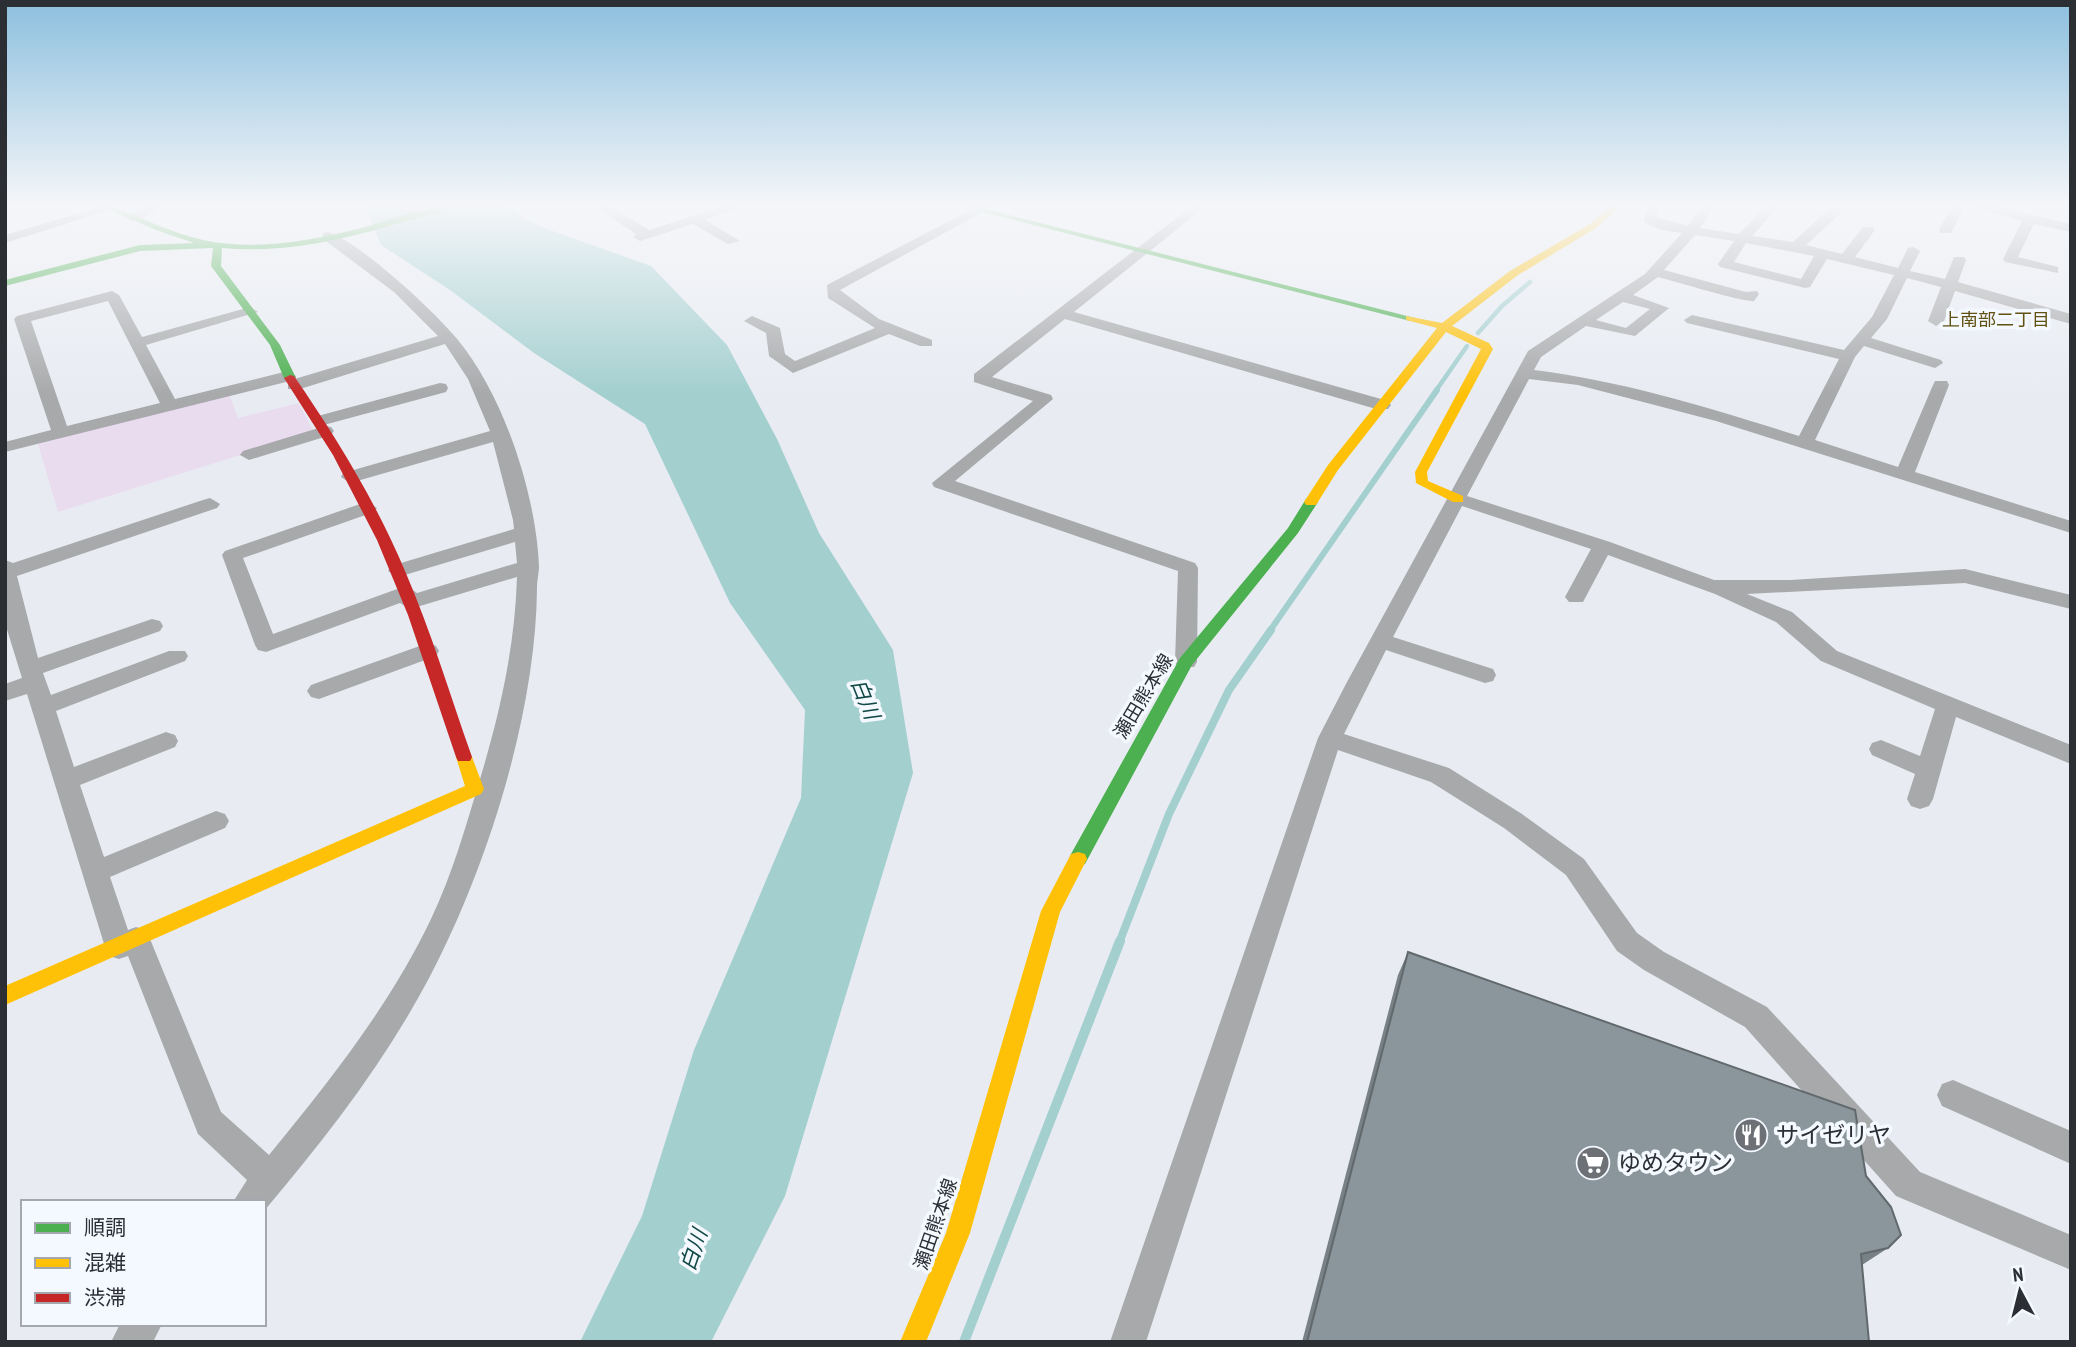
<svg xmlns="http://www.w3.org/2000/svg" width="2076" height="1347" font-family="'PT Sans Narrow','Noto Sans JP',sans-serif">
<rect width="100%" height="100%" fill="#e8ecf2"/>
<!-- green -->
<polygon fill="#e9dcef" points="229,394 238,418 299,403 314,432 58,512 38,444"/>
<!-- water -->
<polygon fill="#a3cfcf" points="365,206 506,206 536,225 651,266 727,345 777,439 819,533 893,650 913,773 785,1196 711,1342 580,1342 642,1216 694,1050 801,798 805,710 730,603 645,424 534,353 450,290 381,245"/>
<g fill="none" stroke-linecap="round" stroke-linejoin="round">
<!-- stream-far3 -->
<g stroke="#a3cfcf" stroke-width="4.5">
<polyline points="1478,333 1502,306 1530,282"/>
<polyline points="1435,392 1467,346"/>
</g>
<!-- stream-far2 -->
<polyline stroke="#a3cfcf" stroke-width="6" points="1269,632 1437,390"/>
<!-- stream-far1 -->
<polyline stroke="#a3cfcf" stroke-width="8" points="1119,943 1169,814 1229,690 1271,630"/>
<!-- stream -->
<polyline stroke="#a3cfcf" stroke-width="10" points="964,1342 1120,941"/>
<!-- street -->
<g fill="#a7a9ab" fill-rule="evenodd">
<polygon points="103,206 116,208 5,243 5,235"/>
<polygon points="145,206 160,206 140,221 130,221 130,215"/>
<polygon points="594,206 609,206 649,230 723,206 743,206 705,220 740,241 728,244 693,224 640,241 633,237 636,234"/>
<polygon points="978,206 994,206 840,290 879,319 932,340 932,346 920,346 889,334 793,373 769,356 766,333 744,321 752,316 780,328 785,354 795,361 875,328 828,298 827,285"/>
<polygon points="1192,206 1206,206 1074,312 1388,401 1391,405 1388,409 1376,409 1065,319 992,377 1051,395 1053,399 955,481 1195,563 1198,568 1197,662 1194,667 1178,667 1175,662 1178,571 934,487 932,483 1033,401 974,382 974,374"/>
<path d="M 1646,206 L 1659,206 L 1656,217 L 1688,226 L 1701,206 L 1714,206 L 1700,228 L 1739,234 L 1766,206 L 1779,206 L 1752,236 L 1793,242 L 1830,208 L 1840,208 L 1840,214 L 1806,245 L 1842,254 L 1863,227 L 1873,227 L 1875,230 L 1855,257 L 1898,268 L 1908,248 L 1913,247 L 1920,251 L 1910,271 L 1945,279 L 1954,257 L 1964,257 L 1966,260 L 1958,282 L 2071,314 L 2071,324 L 1955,291 L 1944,321 L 1936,326 L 1928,321 L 1941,287 L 1907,278 L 1887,319 L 1871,338 L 1941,360 L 1943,363 L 1935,368 L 1864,346 L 1855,357 L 1815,440 L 1898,467 L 1933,385 L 1935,381 L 1947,381 L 1949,385 L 1915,472 L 2071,521 L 2071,533 L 1716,421 L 1578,385 L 1529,379 L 1467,496 L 1610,542 L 1714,580 L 1791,580 L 1965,569 L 2071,595 L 2071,609 L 1965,583 L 1747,594 L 1792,612 L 1837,651 L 2071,745 L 2071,764 L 1956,717 L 1933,799 L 1929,806 L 1920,809 L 1911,806 L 1907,799 L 1915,774 L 1872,755 L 1869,749 L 1872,743 L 1881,740 L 1920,756 L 1935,709 L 1821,661 L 1776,622 L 1715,594 L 1608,555 L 1583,602 L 1569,602 L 1565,597 L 1591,549 L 1462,506 L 1393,637 L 1493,669 L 1496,675 L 1493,681 L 1485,683 L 1386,650 L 1344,734 L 1449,768 L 1522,814 L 1584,859 L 1637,933 L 1664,952 L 1767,1007 L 1920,1172 L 2071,1235 L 2071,1270 L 1896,1196 L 1745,1027 L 1644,970 L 1617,951 L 1566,875 L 1504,828 L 1431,782 L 1338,750 L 1146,1342 L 1110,1342 L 1318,738 L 1347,682 L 1528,351 L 1645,274 L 1682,233 L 1661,230 L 1644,222 ZM 1695,235 L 1734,241 L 1718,264 L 1720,267 L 1805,288 L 1810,287 L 1827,259 L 1894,275 L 1872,317 L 1844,350 L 1692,315 L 1684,320 L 1687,323 L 1839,359 L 1799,436 C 1713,409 1624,381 1534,370 L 1541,357 L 1586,326 L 1635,336 L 1669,308 L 1633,295 L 1658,277 C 1674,281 1746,303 1754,301 L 1759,294 L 1757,291 L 1746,292 L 1664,270 ZM 1746,243 L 1814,256 L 1801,279 L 1734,262 ZM 1623,302 L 1650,309 L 1626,328 L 1596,320 Z"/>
<polygon points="1952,206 1965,206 1951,233 1941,233 1939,230"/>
<polygon points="1968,206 1992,206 2071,224 2071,232 2034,224 2018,257 2058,267 2058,273 2005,262 2003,259 2022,221"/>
<path d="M 328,232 C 360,242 436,313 458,340 C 505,398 536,495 539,566 C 539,572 537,581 537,588 C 536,713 487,869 428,980 C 384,1063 325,1139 264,1211 L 264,1202 L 233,1202 L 247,1180 L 198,1134 L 128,956 L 119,959 L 109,956 L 105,947 L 27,694 L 5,701 L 5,684 L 22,678 L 5,623 L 5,560 L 13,563 L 203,500 L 210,498 L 220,504 L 217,508 L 17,576 L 38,658 L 152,619 L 160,621 L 163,626 L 160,631 L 43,673 L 51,695 L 169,651 L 185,651 L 188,656 L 185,661 L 56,711 L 74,767 L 166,732 L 175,735 L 178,741 L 175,747 L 80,785 L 104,857 L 216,811 L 225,814 L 229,821 L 225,828 L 110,877 L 128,930 L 136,927 L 146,930 L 150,939 L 221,1112 L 269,1155 C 329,1082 390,1005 431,919 C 452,875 466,826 480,779 C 500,713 515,646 517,577 L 410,609 L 400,603 L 266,652 L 258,650 L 255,645 L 222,555 L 225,551 L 360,504 L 367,502 L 377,508 L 374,512 L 243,558 L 273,634 L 400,588 L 407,586 L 417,593 L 517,563 L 515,542 L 398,577 L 388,571 L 391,566 L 514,529 L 513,520 L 493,442 L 350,483 L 341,477 L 343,473 L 490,431 L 468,379 L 445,344 L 300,389 L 288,389 L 288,381 L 438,336 L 394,292 L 323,239 L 323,233 Z"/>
<path d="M 112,291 L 119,295 L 142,337 L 250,307 L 258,312 L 146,345 L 175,399 L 288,371 L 296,376 L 294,380 L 5,452 L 5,442 L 51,430 L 14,319 L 17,316 ZM 108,301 L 160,403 L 67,426 L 31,321 Z"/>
<polygon points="440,383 446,384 448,388 446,392 320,426 311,421 314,417"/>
<polygon points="325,426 331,427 334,431 331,435 249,460 240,455 243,451"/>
<polygon points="428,643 436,646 439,651 436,656 319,699 311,697 307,691 311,685"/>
<polygon points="1953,1080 2071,1131 2071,1164 1942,1106 1937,1095 1942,1084"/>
<polygon points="120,1324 162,1324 153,1342 111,1342"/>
</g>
<!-- fast -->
<g fill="#4caf50" fill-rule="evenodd">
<path d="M 100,206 L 112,206 C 142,218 172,233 203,240 C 255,251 308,241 358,229 C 389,221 421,206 452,206 C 440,214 421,217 406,221 C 346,239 286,254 222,248 L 221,266 L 280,345 L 296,378 L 290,381 L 284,378 L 270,345 L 211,266 L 213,248 L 140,251 L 5,286 L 5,280 L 140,245 L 194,243 L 156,230 Z"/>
<polygon points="959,206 974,206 1415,318 1410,321"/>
<polygon points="1311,498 1318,502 1298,533 1192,665 1085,864 1078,866 1071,864 1069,859 1071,854 1180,658 1288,528 1306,499"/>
</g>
<!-- slow -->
<g fill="#ffc107" fill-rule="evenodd">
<polygon points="1611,206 1621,206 1596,228 1518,275 1452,326 1489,343 1493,349 1427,472 1428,481 1463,496 1463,502 1453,502 1416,483 1415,472 1481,349 1446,332 1338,470 1316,505 1306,505 1304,502 1328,465 1437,328 1406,320 1406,316 1442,323 1510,271 1590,224"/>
<polygon points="464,751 470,753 472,757 484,789 481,794 5,1005 5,986 465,786 456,757 458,753"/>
<polygon points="1078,852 1085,854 1087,859 1060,912 970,1233 926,1342 900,1342 946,1233 1041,911 1071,854"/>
</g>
<!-- jam -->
<path fill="#c62828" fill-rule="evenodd" d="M 290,375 L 294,376 C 336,437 376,502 405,571 C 431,631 450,695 472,757 L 470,761 L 458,761 L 456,757 L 408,615 L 377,540 L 333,455 L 284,378 Z"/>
</g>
<!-- wall -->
<polygon fill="#778186" points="1408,952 1866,1176 1888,1248 1862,1265 1869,1342 1302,1342 1398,975"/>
<!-- building -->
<polygon fill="#8a969c" stroke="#61696d" stroke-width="2" points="1408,952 1855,1110 1866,1176 1891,1207 1901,1235 1888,1248 1861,1254 1869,1342 1307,1342"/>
<!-- sky -->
<linearGradient id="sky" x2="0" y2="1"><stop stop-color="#8cbfde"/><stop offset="0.52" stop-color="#f5f6f9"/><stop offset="1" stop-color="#f5f6f9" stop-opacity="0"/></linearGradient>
<rect width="2076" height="395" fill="url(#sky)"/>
<!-- icons -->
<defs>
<symbol id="restaurant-disc" viewBox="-11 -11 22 22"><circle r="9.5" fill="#6d7075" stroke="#f4f8ff"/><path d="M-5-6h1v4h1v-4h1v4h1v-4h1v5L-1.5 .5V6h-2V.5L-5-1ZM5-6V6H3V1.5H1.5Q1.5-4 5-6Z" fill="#fff"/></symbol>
<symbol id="supermarket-disc" viewBox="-11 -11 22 22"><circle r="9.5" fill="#6d7075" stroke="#f4f8ff"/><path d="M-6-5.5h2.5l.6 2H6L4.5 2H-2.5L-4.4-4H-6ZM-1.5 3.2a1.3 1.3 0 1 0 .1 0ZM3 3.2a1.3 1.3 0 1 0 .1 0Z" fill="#fff"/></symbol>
</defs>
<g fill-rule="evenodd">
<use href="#restaurant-disc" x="1732" y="1116" width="38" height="38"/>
<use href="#supermarket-disc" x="1574" y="1144" width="38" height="38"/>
</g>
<g text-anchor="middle" stroke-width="7" stroke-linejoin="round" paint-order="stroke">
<!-- far-neighbourhood labels -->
<g font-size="18" fill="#615113" stroke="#f4f8ff">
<text x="1996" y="326">上南部二丁目</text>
</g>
<!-- street labels -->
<g font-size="19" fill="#2b2e32" stroke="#f4f8ff">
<text transform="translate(1143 696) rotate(-59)" y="7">瀬田熊本線</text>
<text transform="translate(935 1224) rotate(-71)" y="7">瀬田熊本線</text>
</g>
<!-- water labels -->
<g font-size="21" font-style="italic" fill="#114947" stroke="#f4f8ff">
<text transform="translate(865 699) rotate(68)" y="7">白川</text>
<text transform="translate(694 1250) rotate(-71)" y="7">白川</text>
</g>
<!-- near-poi labels -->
<g font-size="23" fill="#2b2e32" stroke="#f4f8ff" text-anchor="start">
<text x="1776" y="1143">サイゼリヤ</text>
<text x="1618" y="1171">ゆめタウン</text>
</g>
</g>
<!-- border -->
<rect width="2076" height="1347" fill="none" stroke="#2b2e32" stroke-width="14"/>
<!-- legend -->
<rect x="21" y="1200" width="245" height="126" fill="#f4f8ff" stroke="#a4a7ad" stroke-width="2"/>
<rect x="35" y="1223" width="35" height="10" fill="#4caf50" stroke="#a4a7ad" stroke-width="2"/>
<text x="84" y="1235" font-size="21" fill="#2b2e32">順調</text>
<rect x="35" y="1258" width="35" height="10" fill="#ffc107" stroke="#a4a7ad" stroke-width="2"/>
<text x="84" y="1270" font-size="21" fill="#2b2e32">混雑</text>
<rect x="35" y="1293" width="35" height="10" fill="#c62828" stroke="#a4a7ad" stroke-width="2"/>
<text x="84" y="1305" font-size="21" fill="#2b2e32">渋滞</text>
<!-- north arrow -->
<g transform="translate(2020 1291) rotate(353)" stroke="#f4f8ff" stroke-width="5" paint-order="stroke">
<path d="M0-5L12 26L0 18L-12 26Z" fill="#2b2e32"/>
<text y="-10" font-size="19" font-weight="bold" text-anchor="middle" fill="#2b2e32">N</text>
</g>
</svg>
